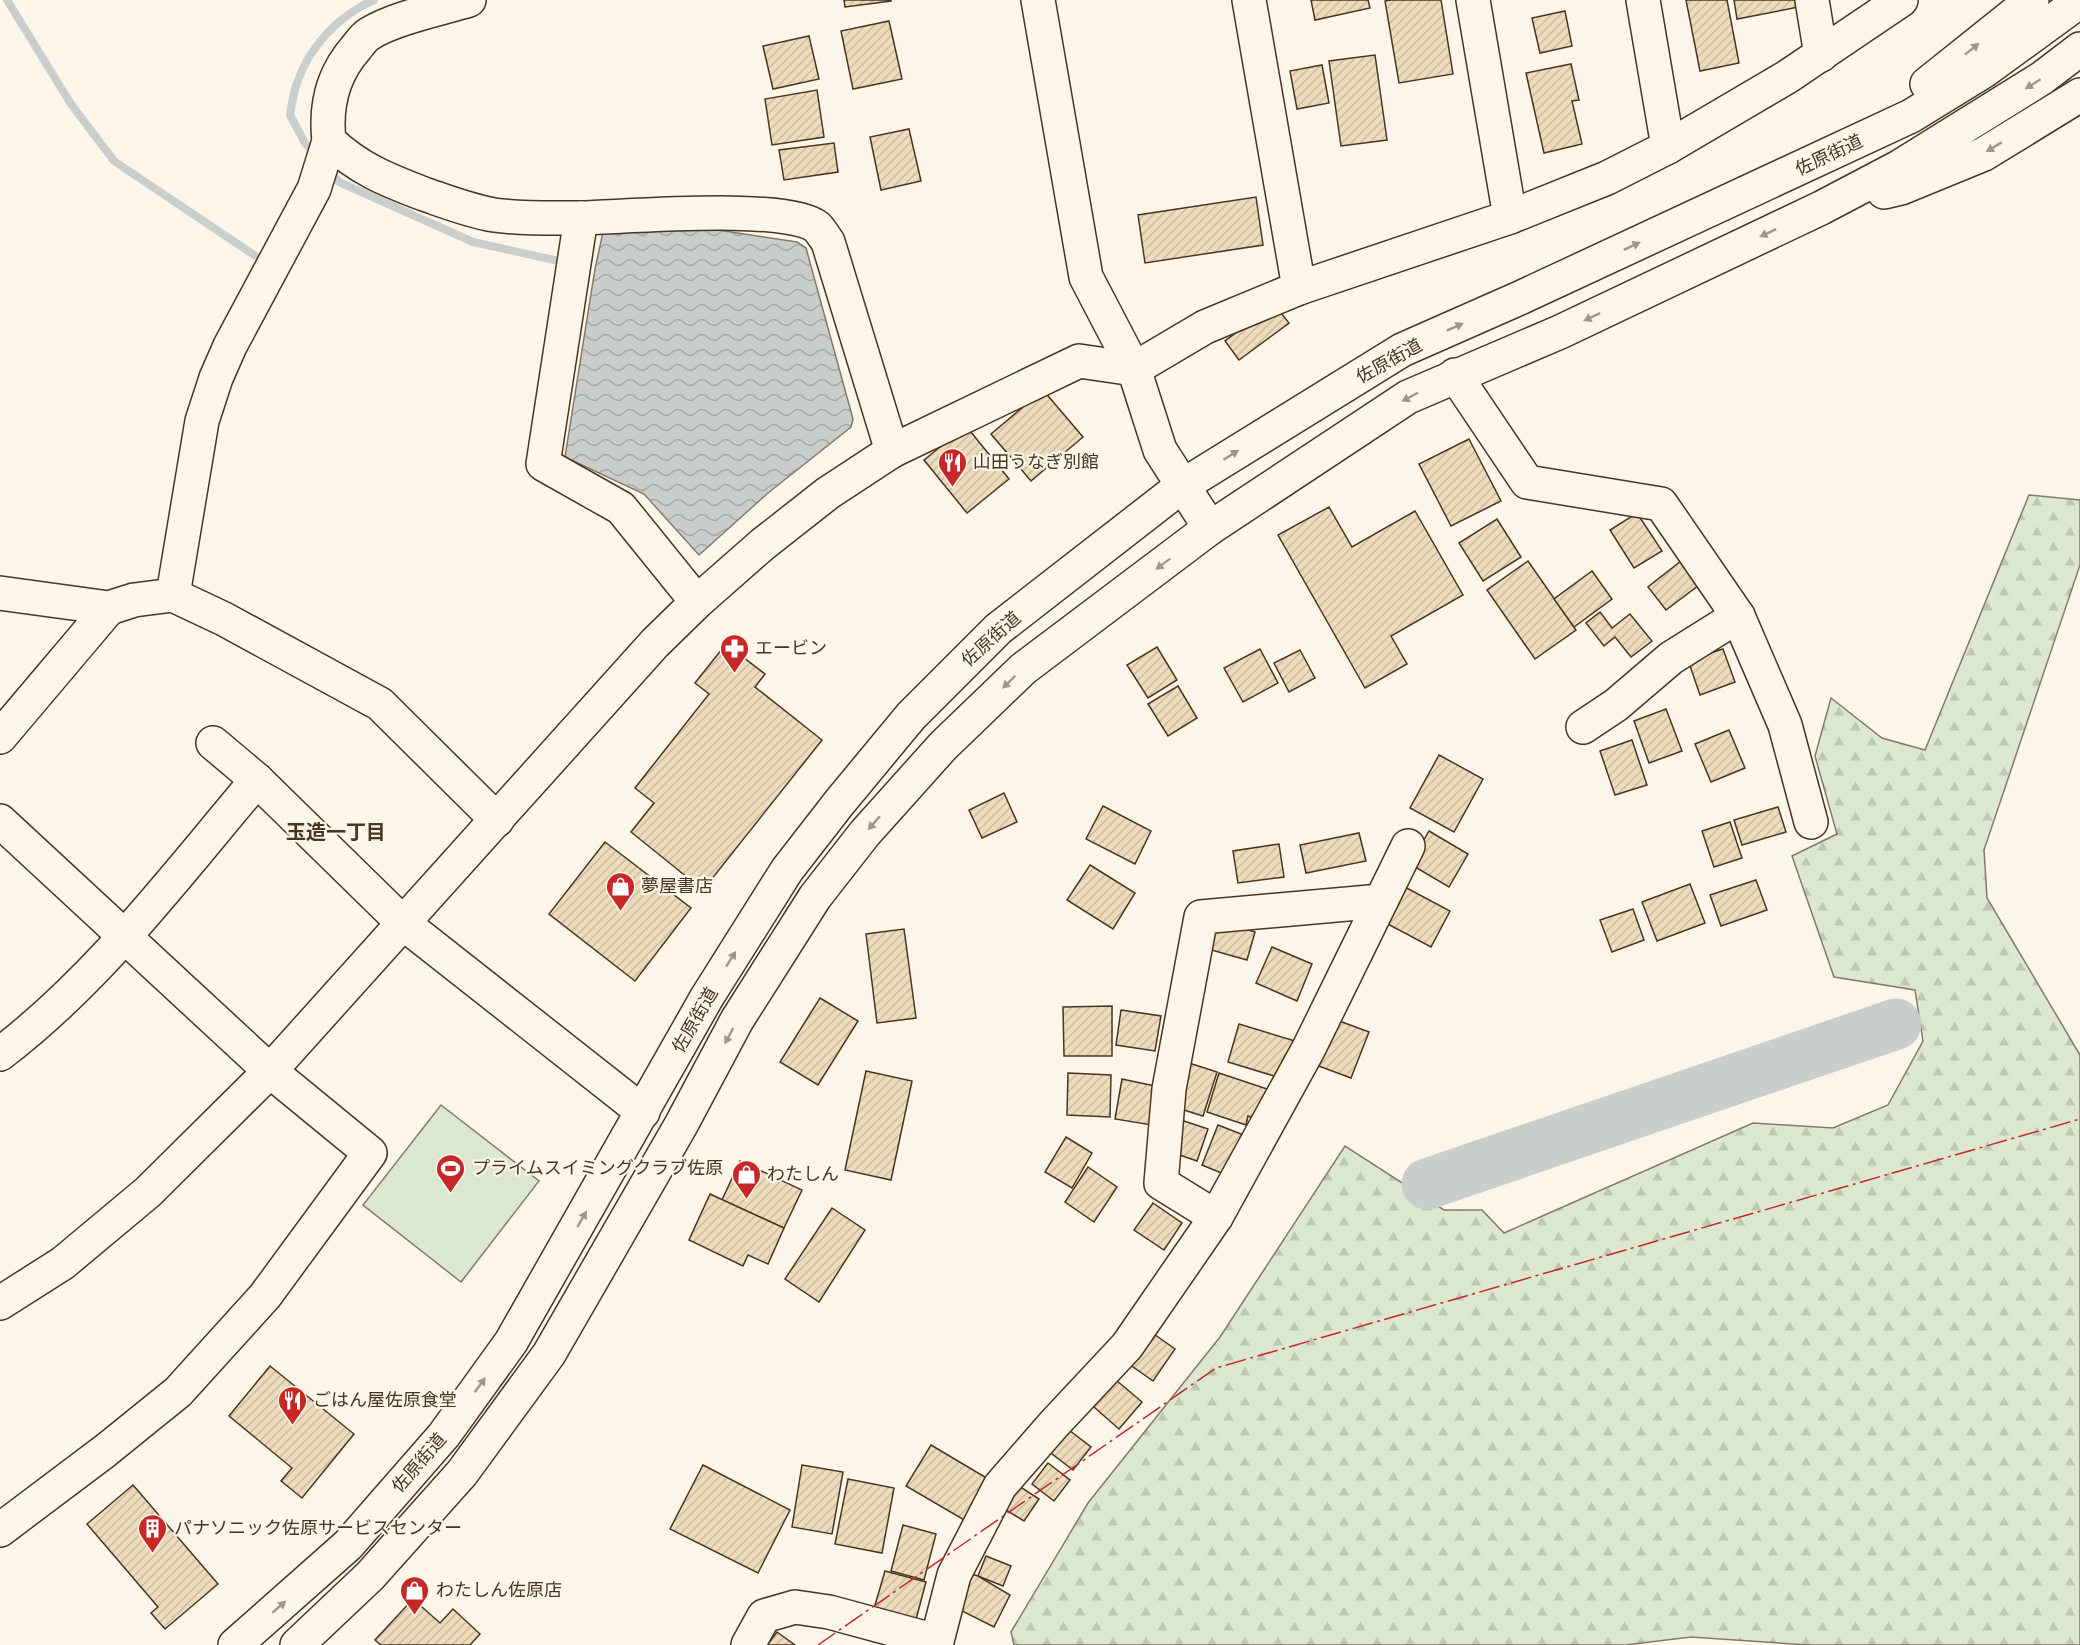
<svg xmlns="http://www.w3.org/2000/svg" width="2080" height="1645" font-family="'Roboto Condensed','Noto Sans JP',sans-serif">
<defs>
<pattern id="forest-firs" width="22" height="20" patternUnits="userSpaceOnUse" patternTransform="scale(1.5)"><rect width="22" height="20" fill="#dce7d0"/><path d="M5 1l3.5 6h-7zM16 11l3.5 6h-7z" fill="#bec7b2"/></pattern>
<pattern id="water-waves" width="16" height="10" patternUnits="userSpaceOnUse" patternTransform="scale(1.5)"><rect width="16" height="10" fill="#c9cecd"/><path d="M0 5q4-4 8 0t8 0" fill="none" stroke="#a5a8a6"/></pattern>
<pattern id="building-hatch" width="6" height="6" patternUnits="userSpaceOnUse" patternTransform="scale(1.5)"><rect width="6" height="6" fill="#ecdcbc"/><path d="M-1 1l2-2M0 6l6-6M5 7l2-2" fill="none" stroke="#ccbda1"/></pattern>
</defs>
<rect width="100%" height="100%" fill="#fbf6e9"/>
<!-- grass -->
<polygon fill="#dce7d0" stroke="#887966" stroke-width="1.5" points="441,1105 539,1181 461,1282 363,1205"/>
<!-- forest -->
<polygon fill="url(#forest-firs)" stroke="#887966" stroke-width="1.5" points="2029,495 2080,500 2080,565 1984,850 1987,898 2080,1055 2080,1645 1808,1645 1691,1637 1625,1645 1014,1645 1011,1632 1088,1503 1220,1337 1345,1146 1444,1210 1482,1210 1504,1233 1753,1123 1833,1128 1888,1105 1923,1041 1915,990 1834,977 1792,856 1837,834 1815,756 1831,698 1882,738 1925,750"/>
<!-- water -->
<polygon fill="url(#water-waves)" stroke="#887966" stroke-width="1.5" points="698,227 797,242 806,248 853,419 851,427 768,493 699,555 644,494 565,457 595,269 603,232"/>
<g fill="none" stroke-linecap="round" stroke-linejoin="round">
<!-- stream -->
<g stroke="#c9cecd" stroke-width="8">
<polyline points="7,0 71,104 114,161 263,261"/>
<path d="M 316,156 L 305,143 L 290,115 C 292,104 293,93 297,83 C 309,47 339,15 374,0"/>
<polyline points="329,170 339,182 473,242 568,263"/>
</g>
<!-- river -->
<polyline stroke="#c9cecd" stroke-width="51" points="1427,1184 1896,1024"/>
</g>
<!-- building -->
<g fill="url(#building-hatch)" stroke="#4a3520" stroke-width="1.5">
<polygon points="844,0 891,0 891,1 845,7"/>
<polygon points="1311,0 1368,0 1370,8 1315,20"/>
<polygon points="1391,0 1441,0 1453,74 1399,83 1385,1"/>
<polygon points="1686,0 1727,0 1739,63 1700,71"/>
<polygon points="1734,0 1797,0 1799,7 1737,19"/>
<polygon points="1565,11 1572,46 1540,53 1532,18"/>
<polygon points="889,21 902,79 853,89 841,31"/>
<polygon points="809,36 819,79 773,89 763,46"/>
<polygon points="1375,55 1387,140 1341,146 1329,61"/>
<polygon points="1571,64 1579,100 1572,101 1582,144 1544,153 1526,73"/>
<polygon points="1322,65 1329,103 1297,109 1290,71"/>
<polygon points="817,90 824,137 772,145 765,99"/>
<polygon points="909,129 921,181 881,190 870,137"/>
<polygon points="834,143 838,172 784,180 779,150"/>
<polygon points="1256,197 1263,245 1145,263 1138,215"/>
<polygon points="1274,304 1289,323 1239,360 1225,341"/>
<polygon points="1043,390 1083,437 1031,481 991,434"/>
<polygon points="966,426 1009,479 967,513 924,460"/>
<polygon points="1469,439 1501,501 1451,526 1419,464"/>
<polygon points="1329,507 1352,547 1415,511 1463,595 1391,636 1407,664 1365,688 1278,535"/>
<polygon points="1637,513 1662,551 1634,568 1610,530"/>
<polygon points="1497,519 1521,557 1483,581 1459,543"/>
<polygon points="1528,561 1576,630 1535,659 1487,590"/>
<polygon points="1681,561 1699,585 1666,610 1648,587"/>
<polygon points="1592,571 1612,599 1574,627 1554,599"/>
<polygon points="1600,612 1612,628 1630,614 1652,641 1631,657 1615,637 1604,646 1586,623"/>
<polygon points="726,644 765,674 755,687 822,740 703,890 631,832 654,803 635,788 709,694 695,683"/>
<polygon points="1157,647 1177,680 1148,698 1127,665"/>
<polygon points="1260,649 1278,683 1243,702 1224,668"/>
<polygon points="1723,649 1735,682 1700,695 1688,660"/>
<polygon points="1300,650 1315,678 1289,692 1274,663"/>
<polygon points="1178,686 1197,718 1168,736 1148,704"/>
<polygon points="1666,709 1682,751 1649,763 1634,721"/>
<polygon points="1729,730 1745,768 1711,782 1695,744"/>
<polygon points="1632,740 1647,785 1615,795 1600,751"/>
<polygon points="1439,755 1483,779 1454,832 1410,808"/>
<polygon points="1004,793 1017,822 982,838 969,810"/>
<polygon points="1103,806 1151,831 1135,864 1086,839"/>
<polygon points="1778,807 1786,832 1742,845 1734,820"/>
<polygon points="1730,822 1742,858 1714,867 1702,831"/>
<polygon points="1429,831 1468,854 1449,887 1410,864"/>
<polygon points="1359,833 1366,861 1306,873 1300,845"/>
<polygon points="605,842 691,908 635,981 549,914"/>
<polygon points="1279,844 1284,877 1238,883 1233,851"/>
<polygon points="1090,865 1135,893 1113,929 1067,900"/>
<polygon points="1756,880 1767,910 1721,926 1710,895"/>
<polygon points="1690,884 1705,923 1657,941 1642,902"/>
<polygon points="1401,885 1450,911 1431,947 1382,921"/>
<polygon points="1633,909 1644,940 1612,952 1600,920"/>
<polygon points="1216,920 1255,932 1247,960 1208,949"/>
<polygon points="904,929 916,1018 877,1023 866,934"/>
<polygon points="1272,947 1312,964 1297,1001 1256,983"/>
<polygon points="820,998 858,1021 818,1085 780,1062"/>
<polygon points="1112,1006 1112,1056 1064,1056 1063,1007"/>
<polygon points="1121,1010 1161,1016 1155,1051 1116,1045"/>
<polygon points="1334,1019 1369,1032 1351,1078 1316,1065"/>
<polygon points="1239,1024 1295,1041 1284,1079 1228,1062"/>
<polygon points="1186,1062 1217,1072 1203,1116 1171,1106"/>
<polygon points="866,1071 912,1081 891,1180 845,1170"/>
<polygon points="1068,1073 1111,1075 1110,1117 1067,1115"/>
<polygon points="1219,1073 1267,1089 1257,1119 1248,1116 1246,1125 1207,1112"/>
<polygon points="1122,1079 1169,1089 1152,1125 1115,1119"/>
<polygon points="1181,1120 1208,1129 1197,1161 1171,1152"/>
<polygon points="1218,1125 1246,1136 1231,1177 1202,1165"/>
<polygon points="1066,1137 1092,1153 1072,1188 1045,1172"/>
<polygon points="740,1161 802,1190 784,1228 722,1200"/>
<polygon points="1088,1167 1117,1187 1094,1222 1065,1202"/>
<polygon points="710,1194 784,1228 768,1264 748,1255 743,1266 689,1240"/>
<polygon points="1153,1203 1182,1223 1164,1250 1134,1230"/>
<polygon points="832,1208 865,1230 819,1302 785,1279"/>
<polygon points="1151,1332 1175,1349 1153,1381 1129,1364"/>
<polygon points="270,1366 354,1434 302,1498 281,1481 292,1468 229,1416"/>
<polygon points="1110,1375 1142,1402 1119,1429 1087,1401"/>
<polygon points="1065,1427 1091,1447 1073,1470 1047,1450"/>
<polygon points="931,1445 995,1483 971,1524 906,1486"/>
<polygon points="1048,1463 1070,1480 1054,1501 1032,1484"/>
<polygon points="703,1465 790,1510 758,1573 670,1529"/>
<polygon points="802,1465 843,1472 832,1534 792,1527"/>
<polygon points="848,1479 894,1488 882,1553 835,1544"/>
<polygon points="1011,1481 1039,1499 1024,1521 996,1504"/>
<polygon points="133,1485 218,1584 165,1629 151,1613 158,1607 87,1524"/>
<polygon points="903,1525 936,1534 924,1580 891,1571"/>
<polygon points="986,1556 1011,1566 1003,1586 978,1576"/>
<polygon points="885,1571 926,1582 915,1623 873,1612"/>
<polygon points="968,1573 978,1576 1010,1595 994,1627 952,1606"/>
<polygon points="413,1599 440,1623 453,1609 480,1634 470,1645 381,1645 375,1640"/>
<polygon points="777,1632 795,1645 767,1645"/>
</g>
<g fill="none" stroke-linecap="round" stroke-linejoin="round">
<defs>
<g id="minor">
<path d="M 469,0 C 440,9 394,18 369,34 C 364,37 360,43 356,48 C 332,75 325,106 329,141 C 359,169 387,180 424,194 C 447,202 470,211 494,215 C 522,219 553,218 581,218 C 626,217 787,203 817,227 C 821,231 825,238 828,242 L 892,451"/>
<polyline points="1038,0 1086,277 1134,369 1160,450 1210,528"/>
<polyline points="1249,0 1299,288"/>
<polyline points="1473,0 1510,217"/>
<polyline points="1643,0 1668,147"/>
<polyline points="1812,0 1821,55"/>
<polyline points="581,218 543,464 621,508 697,602"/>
<polyline points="1455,375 1527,482 1661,504 1738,616 1785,725 1811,822"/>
<polyline points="0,593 109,608 134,600 173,595 224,619 380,704 497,820"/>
<polyline points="173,595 202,421 216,378 230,346 314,189 329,141"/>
<polyline points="1583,727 1616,705 1671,658 1738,616"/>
<polyline points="0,737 109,608"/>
<polyline points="213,743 257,780 403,923 643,1112"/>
<polyline points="0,821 270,1071 370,1153 265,1296 178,1392 105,1451 0,1530"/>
<path d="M 0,1054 C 99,979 177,874 257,780"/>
<polyline points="1216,1217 1161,1183 1169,1089 1201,917 1381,901"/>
<polyline points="0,1303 63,1263 148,1192 270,1071 655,643 697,602 763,544 828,493 892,451 1079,361 1134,369 1205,327 1299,288 1510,217 1607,178 1668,147 1787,77 1901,0"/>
<polyline points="748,1645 764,1616 795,1607 829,1612 936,1641"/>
<polyline points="936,1645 954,1575 1000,1486 1054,1424 1127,1346 1216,1217 1309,1048 1408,846"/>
</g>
<g id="highway">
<polyline points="1927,84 2032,0"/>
<polyline points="1884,192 1901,188 1984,154 2080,95"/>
<polyline points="235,1645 348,1545 444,1435 511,1342 707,997 787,870 839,803 911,716 998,629 1182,486 1402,350 1522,297 1911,116 1984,71 2080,1"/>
<polyline points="297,1645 370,1576 462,1473 549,1354 681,1125 737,1020 815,897 865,833 943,746 1023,669 1210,528 1408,397 1560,332 1821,208 1899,167 2042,78 2080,49"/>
</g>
</defs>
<!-- minor casing -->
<use href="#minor" stroke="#4a3520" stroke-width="36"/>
<!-- highway casing -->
<use href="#highway" stroke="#4a3520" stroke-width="36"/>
<!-- minor -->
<use href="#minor" stroke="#fbf6e9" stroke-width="33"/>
<!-- highway -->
<use href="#highway" stroke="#fbf6e9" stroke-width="33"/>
<!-- power -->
<polyline stroke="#c62828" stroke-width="1.5" stroke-dasharray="21 4.5 3 4.5" stroke-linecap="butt" points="818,1645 1216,1368 2080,1119"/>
</g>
<!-- one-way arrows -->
<defs><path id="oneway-solid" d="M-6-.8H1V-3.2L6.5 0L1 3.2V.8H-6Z" transform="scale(1.5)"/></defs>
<g fill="#a29684">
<use href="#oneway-solid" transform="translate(1972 49) rotate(-39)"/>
<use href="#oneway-solid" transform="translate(2033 84) rotate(148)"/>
<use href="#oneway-solid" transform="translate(1994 147) rotate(149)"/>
<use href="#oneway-solid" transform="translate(1768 233) rotate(155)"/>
<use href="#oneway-solid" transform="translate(1632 246) rotate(-25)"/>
<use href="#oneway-solid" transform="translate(1592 317) rotate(155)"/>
<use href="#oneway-solid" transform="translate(1455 327) rotate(-24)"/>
<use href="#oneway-solid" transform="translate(1410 397) rotate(152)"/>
<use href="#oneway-solid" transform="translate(1231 455) rotate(-32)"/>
<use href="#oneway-solid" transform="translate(1163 564) rotate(143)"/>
<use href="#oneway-solid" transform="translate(1009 682) rotate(136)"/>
<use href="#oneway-solid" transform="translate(874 823) rotate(131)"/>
<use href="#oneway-solid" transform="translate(731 959) rotate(-58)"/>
<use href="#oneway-solid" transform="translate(729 1036) rotate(118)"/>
<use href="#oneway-solid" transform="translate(582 1219) rotate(-60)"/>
<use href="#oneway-solid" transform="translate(480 1385) rotate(-54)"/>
<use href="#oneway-solid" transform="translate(279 1607) rotate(-41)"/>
</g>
<!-- icons -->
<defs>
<symbol id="restaurant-pin" viewBox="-11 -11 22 30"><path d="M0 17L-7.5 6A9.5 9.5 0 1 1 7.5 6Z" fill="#c62828" stroke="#fbf6e9"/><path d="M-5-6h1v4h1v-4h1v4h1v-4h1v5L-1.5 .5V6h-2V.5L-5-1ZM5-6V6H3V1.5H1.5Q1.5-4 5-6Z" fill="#fff"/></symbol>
<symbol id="pharmacy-pin" viewBox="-11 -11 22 30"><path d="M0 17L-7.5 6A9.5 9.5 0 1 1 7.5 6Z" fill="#c62828" stroke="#fbf6e9"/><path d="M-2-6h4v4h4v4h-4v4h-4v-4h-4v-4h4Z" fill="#fff"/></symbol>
<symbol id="shop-pin" viewBox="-11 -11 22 30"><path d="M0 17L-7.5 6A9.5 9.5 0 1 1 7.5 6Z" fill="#c62828" stroke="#fbf6e9"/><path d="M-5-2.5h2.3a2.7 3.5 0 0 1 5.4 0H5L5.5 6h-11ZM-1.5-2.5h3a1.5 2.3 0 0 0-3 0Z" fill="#fff"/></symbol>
<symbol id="stadium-pin" viewBox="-11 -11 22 30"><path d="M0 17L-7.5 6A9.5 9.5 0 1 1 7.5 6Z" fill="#c62828" stroke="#fbf6e9"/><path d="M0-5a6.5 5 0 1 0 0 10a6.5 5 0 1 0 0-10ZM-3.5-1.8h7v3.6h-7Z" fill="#fff"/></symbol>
<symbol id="building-pin" viewBox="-11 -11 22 30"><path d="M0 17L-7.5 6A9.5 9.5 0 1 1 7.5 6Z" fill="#c62828" stroke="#fbf6e9"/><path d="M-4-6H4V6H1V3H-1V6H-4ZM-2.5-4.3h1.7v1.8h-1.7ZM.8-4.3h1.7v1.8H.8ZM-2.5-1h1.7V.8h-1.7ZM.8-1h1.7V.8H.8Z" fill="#fff"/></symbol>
</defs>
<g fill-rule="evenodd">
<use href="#restaurant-pin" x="936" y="446" width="33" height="45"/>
<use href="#pharmacy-pin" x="718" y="632" width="33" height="45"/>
<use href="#shop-pin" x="604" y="870" width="33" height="45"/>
<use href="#stadium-pin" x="434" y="1152" width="33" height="45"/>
<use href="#shop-pin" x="730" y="1158" width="33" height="45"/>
<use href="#restaurant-pin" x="276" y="1384" width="33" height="45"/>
<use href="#building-pin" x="136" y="1512" width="33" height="45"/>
<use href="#shop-pin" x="398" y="1574" width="33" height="45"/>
</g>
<g text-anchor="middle" stroke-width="4.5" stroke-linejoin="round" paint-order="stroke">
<!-- street labels -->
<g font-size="18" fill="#4a3520" stroke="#fbf6e9">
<text transform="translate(1829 155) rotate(-25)" y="6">佐原街道</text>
<text transform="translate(1389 361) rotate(-29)" y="6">佐原街道</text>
<text transform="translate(991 639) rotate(-42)" y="6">佐原街道</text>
<text transform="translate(695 1020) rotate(-60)" y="6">佐原街道</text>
<text transform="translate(419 1463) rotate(-49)" y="6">佐原街道</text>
</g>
<!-- poi labels -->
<g font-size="18" fill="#4a3520" stroke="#fbf6e9" text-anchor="start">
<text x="973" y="468">山田うなぎ別館</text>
<text x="755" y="654">エービン</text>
<text x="641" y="892">夢屋書店</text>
<text x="472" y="1174">プライムスイミングクラブ佐原</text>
<text x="767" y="1180">わたしん</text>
<text x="313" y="1406">ごはん屋佐原食堂</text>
<text x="174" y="1534">パナソニック佐原サービスセンター</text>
<text x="436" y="1596">わたしん佐原店</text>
</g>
<!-- neighbourhood labels -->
<g font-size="20" font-weight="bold" fill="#4a3520" stroke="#fbf6e9">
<text x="336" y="839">玉造一丁目</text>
</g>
</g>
</svg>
